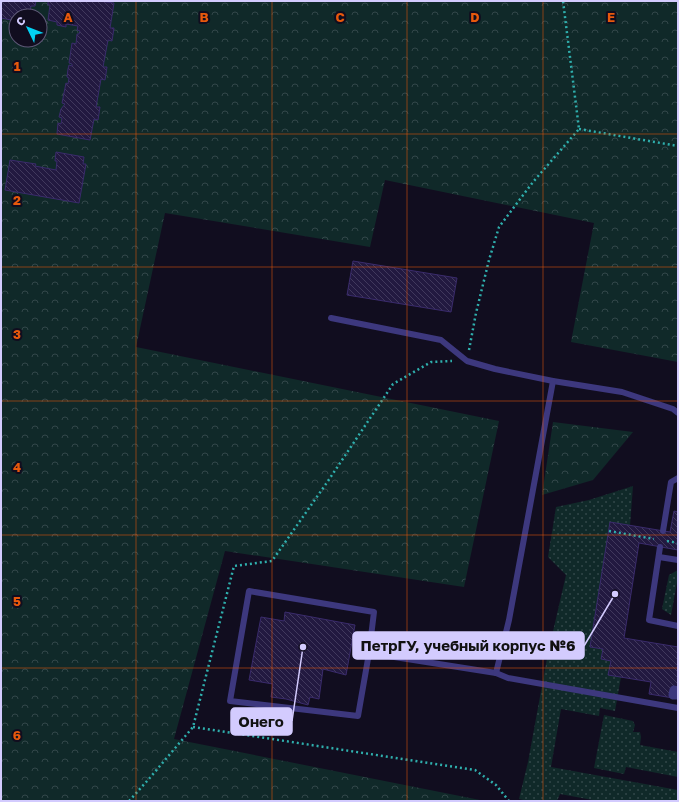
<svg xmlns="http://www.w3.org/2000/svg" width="679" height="802" font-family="'Golos Text',sans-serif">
<defs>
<pattern id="grass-dots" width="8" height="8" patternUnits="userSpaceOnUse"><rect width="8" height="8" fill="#102929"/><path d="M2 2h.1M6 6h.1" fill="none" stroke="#324749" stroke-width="1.8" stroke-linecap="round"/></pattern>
<pattern id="forest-crowns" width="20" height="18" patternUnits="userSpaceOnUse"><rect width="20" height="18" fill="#102929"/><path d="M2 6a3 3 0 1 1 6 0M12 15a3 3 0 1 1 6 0" fill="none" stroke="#324749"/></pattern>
<pattern id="building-back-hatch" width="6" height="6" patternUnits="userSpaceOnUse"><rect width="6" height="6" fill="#221940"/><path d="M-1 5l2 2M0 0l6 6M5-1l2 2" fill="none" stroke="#41395d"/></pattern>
</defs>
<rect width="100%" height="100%" fill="#110d1f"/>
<!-- grass -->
<g fill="url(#grass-dots)">
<polygon points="633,486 630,526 610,523 590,647 603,649 601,659 611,661 608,674 621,677 615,711 600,708 599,716 561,709 551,767 678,790 678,801 598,801 560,794 557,801 528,801 519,799 528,762 548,653 566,575 548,557 556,507 589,500"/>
<polygon points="678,570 678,577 671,615 662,609 669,575"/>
<polygon points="604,715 633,721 635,725 633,732 640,732 641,737 640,745 678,752 678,777 626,767 624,774 594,768"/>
</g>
<!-- forest -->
<g fill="url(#forest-crowns)" fill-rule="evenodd">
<path d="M 1,1 L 678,1 L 678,362 L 571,342 L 594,223 L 385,180 L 370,247 L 165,213 L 136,347 L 499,421 L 464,587 L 225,551 L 174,739 L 485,801 L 1,801 ZM 16,16 L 40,16 L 40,40 L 16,40 Z"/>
<polygon points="553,422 633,432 593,480 542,495"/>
</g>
<!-- building -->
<g fill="url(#building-back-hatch)" stroke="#3a2b6c">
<polygon points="1,1 36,1 35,6 31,6 29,16 16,16 16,21 1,18"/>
<polygon points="48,1 99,1 114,3 110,28 114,28 112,41 108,40 103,67 107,67 105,80 101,79 96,107 100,107 98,120 94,119 90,140 57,134 58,123 61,124 62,118 59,117 61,109 65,104 62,103 66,83 68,84 69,78 67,77 68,69 69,65 72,66 72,64 69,63 72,43 76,44 77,34 79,34 80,31 77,30 78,26 66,24 66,27 57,25 57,22 48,20 50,5 48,5"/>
<polygon points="56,152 84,157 83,164 86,164 79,203 5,190 10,160 36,164 35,166 56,170 57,161 55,161"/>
<polygon points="353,261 457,278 451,312 347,295"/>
<polygon points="674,511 678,512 678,550 639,543 624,638 678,647 678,691 673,698 649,694 651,682 608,675 611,661 601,659 603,649 590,647 610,522 670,532"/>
<polygon points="285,612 355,625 346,675 323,669 319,699 310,697 308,705 286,699 271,697 273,684 249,680 261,617 284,621"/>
</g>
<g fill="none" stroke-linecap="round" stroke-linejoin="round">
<!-- path -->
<g stroke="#2fafad" stroke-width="2.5" stroke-dasharray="2 3" stroke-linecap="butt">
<polyline points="579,129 678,146"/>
<polyline points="469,350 476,313 489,260 499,227 533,182 579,129 563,1"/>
<polyline points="609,531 654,539"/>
<polyline points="667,541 678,543"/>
<polyline points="193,727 475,770 496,785 509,801"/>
<polyline points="129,801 148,780 193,727 234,566 272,561 328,481 393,384 431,362 452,361"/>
</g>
<!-- service -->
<g stroke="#3d387e" stroke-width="6">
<polyline points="331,318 441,340 467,361 495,369 553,381 622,392 673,409 678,413"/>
<polyline points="663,531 671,482 678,478"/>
<polyline points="660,547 649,620 678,626"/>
<polyline points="659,557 678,560"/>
<polygon points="249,591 374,612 369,653 358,716 230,701"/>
<polyline points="369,653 496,673 508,678 678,708"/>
<polyline points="496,673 509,620 553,381"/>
</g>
<!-- pedestrian -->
<polyline stroke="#3d387e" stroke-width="9" points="678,691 674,690 673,695 678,695"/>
</g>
<!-- grid -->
<path fill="none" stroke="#e8590c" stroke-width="1" stroke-opacity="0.55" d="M 136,1 L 136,801M 272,1 L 272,801M 407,1 L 407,801M 543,1 L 543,801M 1,134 L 678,134M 1,267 L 678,267M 1,401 L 678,401M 1,535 L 678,535M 1,668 L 678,668"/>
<g font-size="13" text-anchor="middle" font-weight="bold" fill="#e8590c" stroke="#110d1f" stroke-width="4" stroke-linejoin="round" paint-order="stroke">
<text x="68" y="22">A</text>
<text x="204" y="22">B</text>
<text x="340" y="22">C</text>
<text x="475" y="22">D</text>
<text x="611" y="22">E</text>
<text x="17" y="71">1</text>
<text x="17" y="205">2</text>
<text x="17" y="339">3</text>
<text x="17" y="472">4</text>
<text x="17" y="606">5</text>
<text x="17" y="740">6</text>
</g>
<!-- callouts -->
<path fill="none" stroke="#d3cbfe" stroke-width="1.5" d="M615 594L584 646M303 647L292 721"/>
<g fill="#d3cbfe" stroke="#110d1f" stroke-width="1.5">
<circle cx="615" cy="594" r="4"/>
<circle cx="303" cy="647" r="4"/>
</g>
<g fill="#d3cbfe" stroke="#d3cbfe" stroke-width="1.5">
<rect x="353" y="632" width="231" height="27" rx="4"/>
<rect x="231" y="708" width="61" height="27" rx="4"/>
</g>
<g font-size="15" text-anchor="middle" font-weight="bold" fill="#111">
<text x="468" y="651">ПетрГУ, учебный корпус №6</text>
<text x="261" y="727">Онего</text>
</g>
<!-- border -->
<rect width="679" height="802" fill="none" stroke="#d3cbfe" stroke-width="4"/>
<!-- north arrow -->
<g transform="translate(28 28) rotate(313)"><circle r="19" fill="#110d1f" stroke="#5f5978"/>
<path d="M0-3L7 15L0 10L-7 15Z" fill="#03d1f3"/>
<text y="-6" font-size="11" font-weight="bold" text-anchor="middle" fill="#d3cbfe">С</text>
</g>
</svg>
